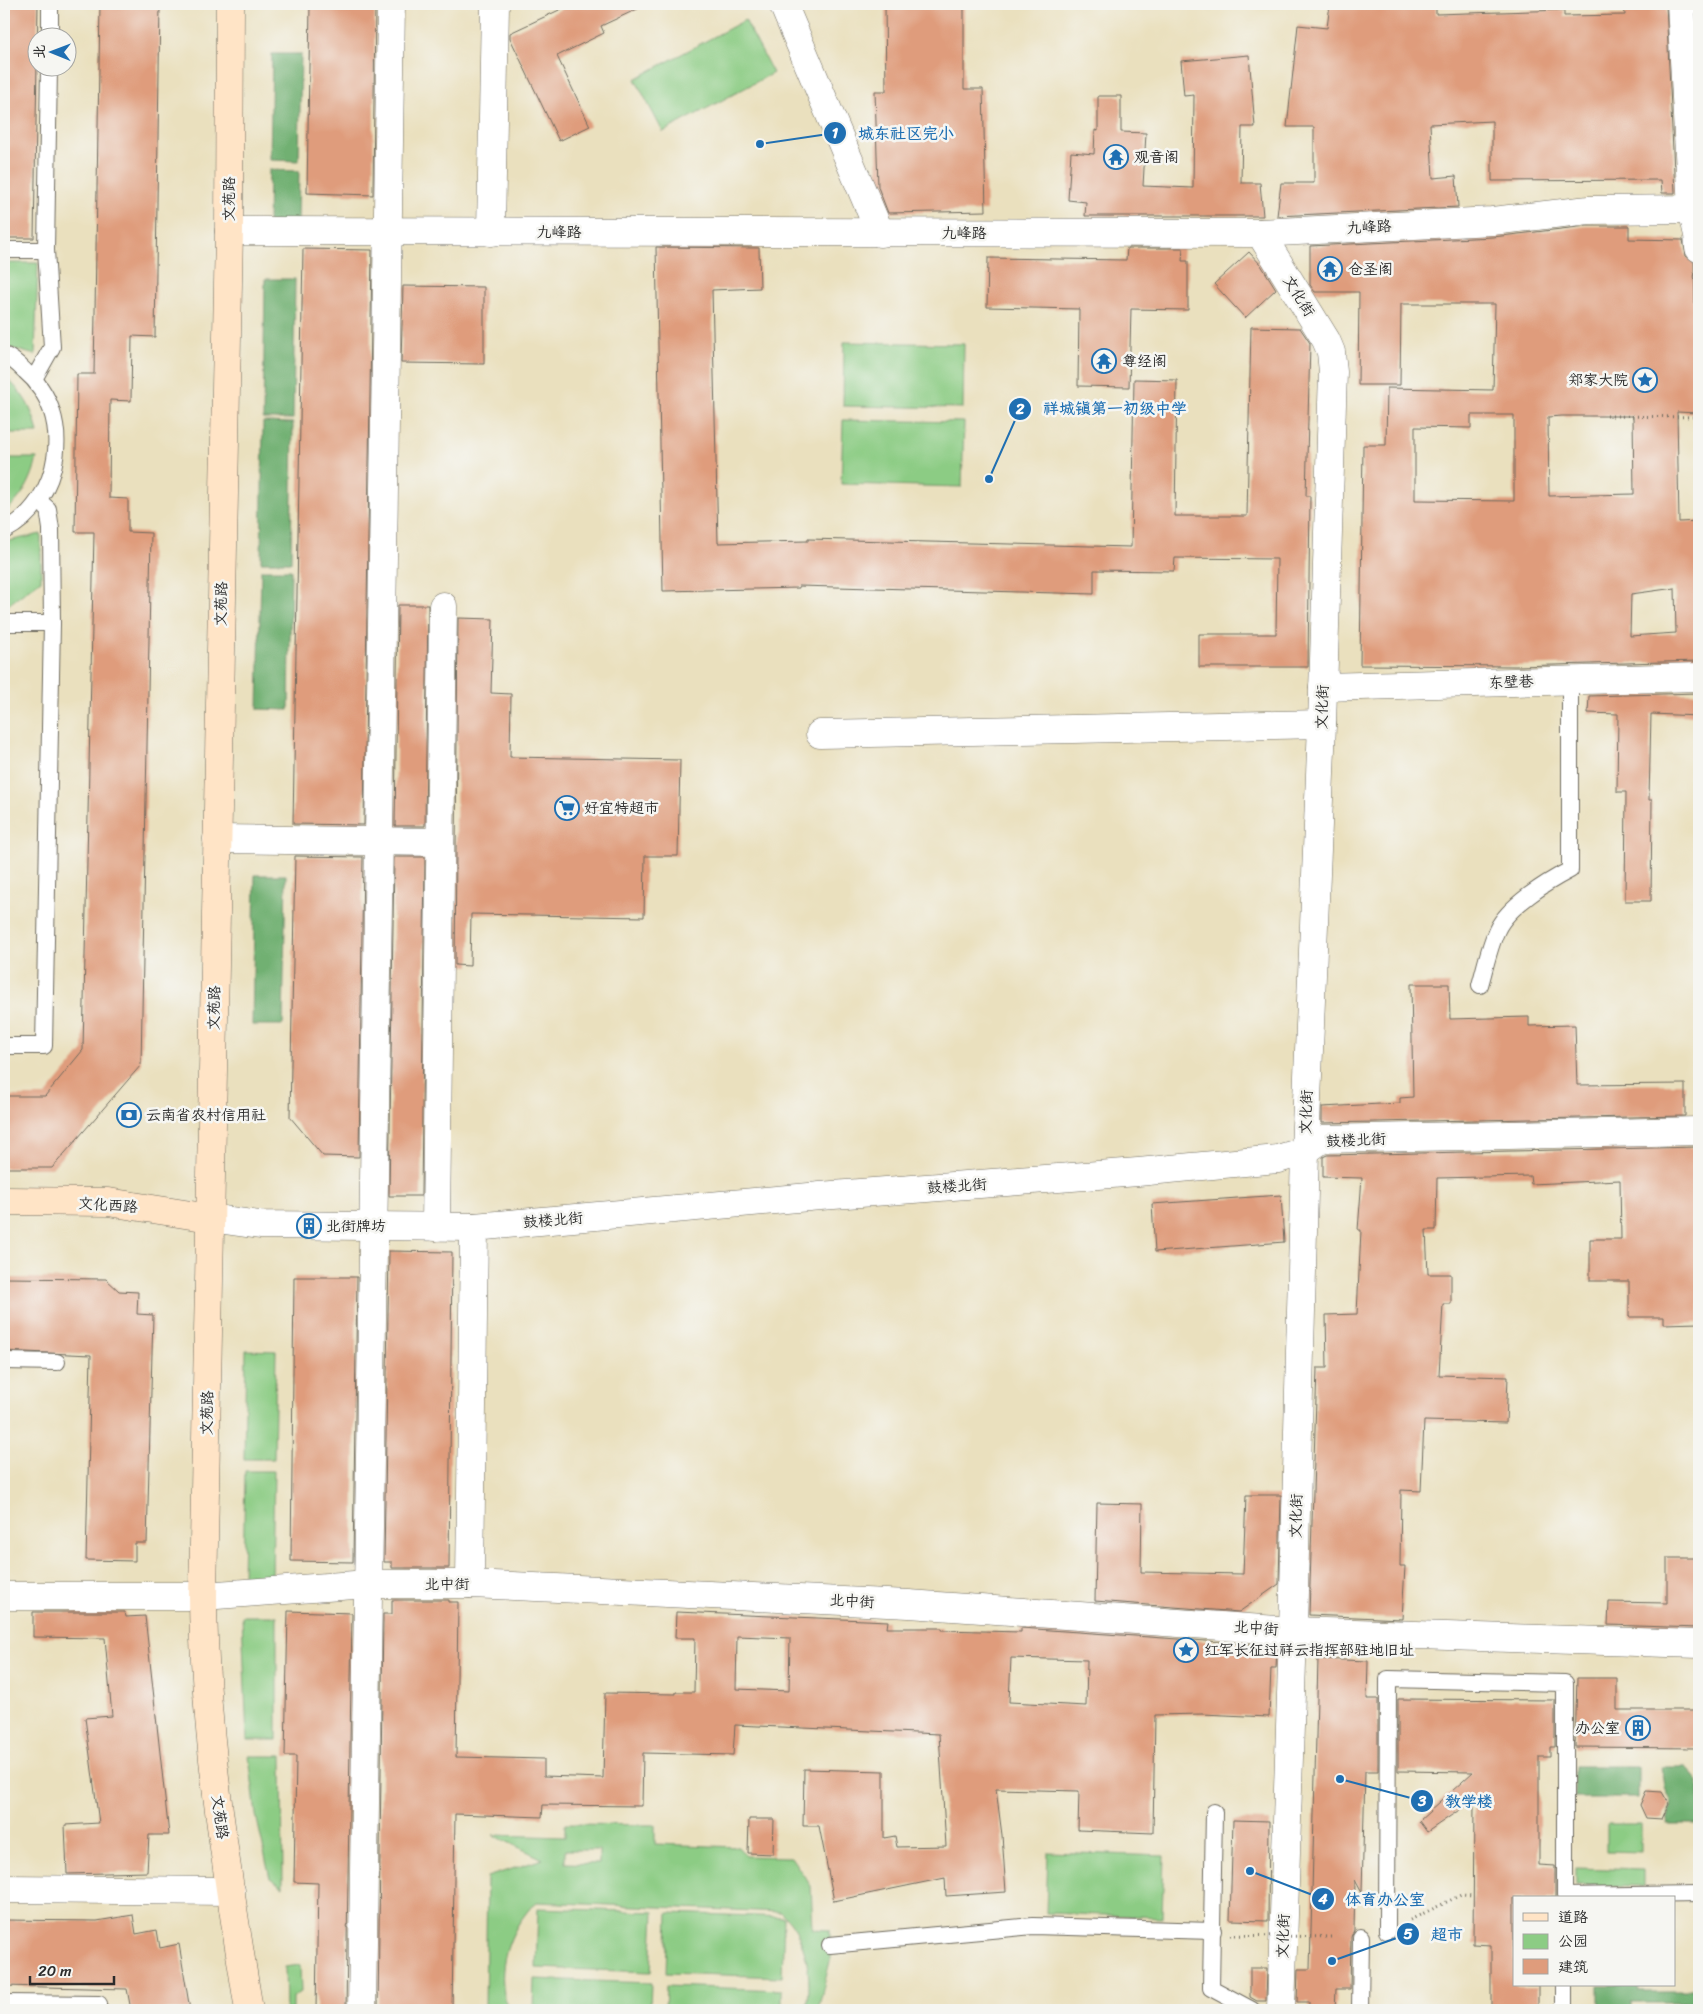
<svg xmlns="http://www.w3.org/2000/svg" width="1703" height="2014" font-family="Sriracha,'LXGW WenKai TC',sans-serif">
<rect width="100%" height="100%" fill="#f6f6f2"/>
<filter id="ink" filterUnits="userSpaceOnUse"><feTurbulence type="fractalNoise" baseFrequency=".02" numOctaves="2"/><feDisplacementMap in="SourceGraphic" scale="10" xChannelSelector="R" yChannelSelector="G"/><feConvolveMatrix kernelMatrix="1 2 1 2 8 2 1 2 1" color-interpolation-filters="sRGB"/></filter>
<filter id="wash" filterUnits="userSpaceOnUse"><feTurbulence type="fractalNoise" baseFrequency=".0096" numOctaves="4" result="noise"/><feDisplacementMap in="SourceGraphic" scale="20" xChannelSelector="R" yChannelSelector="G"/><feGaussianBlur stdDeviation="1.12" result="paint"/><feColorMatrix in="noise" values="0 0 0 0 0 0 0 0 0 0 0 0 0 0 0 0 0 1.4 0 .05"/><feComposite in="paint" operator="in"/></filter>
<g filter="url(#wash)">
<rect width="100%" height="100%" fill="#eae0be"/>
<!-- green -->
<g fill="#8ccc84" stroke="#5c7c58" fill-rule="evenodd">
<polygon points="745,20 773,73 663,132 635,79"/>
<polygon points="4,263 38,263 35,355 4,346"/>
<polygon points="844,342 964,344 963,408 843,406"/>
<path d="M 4,376 C 23,392 33,409 38,433 L 4,433 Z"/>
<polygon points="843,420 964,422 962,487 841,484"/>
<path d="M 4,458 L 37,458 C 32,480 23,498 4,512 Z"/>
<polygon points="41,534 41,580 4,608 4,542"/>
<polygon points="246,1350 276,1351 274,1459 244,1459"/>
<polygon points="245,1471 274,1471 272,1580 243,1579"/>
<polygon points="242,1616 277,1616 277,1740 247,1740"/>
<polygon points="249,1756 282,1756 283,1887 270,1878 256,1815"/>
<path d="M 565,1824 L 655,1825 L 655,1844 L 738,1847 L 746,1856 L 791,1857 L 811,1886 L 813,1929 L 830,1930 L 830,1961 L 818,2010 L 806,2010 C 814,1982 806,1930 780,1912 L 537,1902 C 529,1908 524,1916 519,1923 C 502,1951 498,1980 508,2010 L 485,2010 L 487,1877 L 543,1859 L 493,1835 L 565,1837 ZM 565,1850 L 599,1850 L 599,1864 L 565,1863 Z"/>
<polygon points="1607,1824 1641,1824 1641,1852 1607,1851"/>
<polygon points="1048,1852 1164,1856 1162,1917 1046,1913"/>
<polygon points="1576,1868 1643,1870 1643,1886 1576,1885"/>
<polygon points="538,1908 654,1912 651,1972 536,1968"/>
<polygon points="668,1913 784,1917 782,1977 666,1973"/>
<polygon points="300,1965 301,1992 293,1997 293,2010 286,2010 285,1967"/>
<polygon points="534,1979 651,1983 650,2010 533,2010"/>
<polygon points="666,1986 782,1990 782,2010 665,2010"/>
</g>
<!-- forest -->
<g fill="#71b072" stroke="#4e6e4e">
<polygon points="272,54 301,54 299,161 270,160"/>
<polygon points="269,170 299,171 298,222 268,222"/>
<polygon points="265,279 295,279 293,419 263,419"/>
<polygon points="263,422 293,423 291,562 261,562"/>
<polygon points="261,570 291,570 289,710 258,709"/>
<polygon points="255,875 286,875 283,1025 252,1025"/>
<polygon points="1575,1766 1638,1766 1638,1798 1574,1798"/>
<polygon points="1662,1767 1686,1767 1699,1781 1699,1824 1667,1824 1671,1801 1665,1788"/>
<polygon points="1599,1985 1639,1985 1639,1990 1699,1990 1699,2010 1695,2010 1695,2002 1632,2002 1632,2010 1599,2010"/>
</g>
<g id="blocks">
<!-- building -->
<g fill="#df9c7c" fill-rule="evenodd">
<polygon points="4,4 38,4 34,238 4,238"/>
<polygon points="100,4 160,4 155,337 132,336 131,401 110,400 109,498 128,499 128,532 151,533 141,1065 52,1168 4,1168 4,1096 45,1096 83,1050 94,532 75,532 77,374 94,374"/>
<polygon points="310,4 375,4 373,195 307,193"/>
<polygon points="572,4 648,4 601,26 604,33 557,56 590,126 559,141 510,38 510,33"/>
<polygon points="885,4 964,4 964,89 983,89 986,211 888,213 878,187 875,91 886,91"/>
<polygon points="1330,4 1436,4 1436,14 1564,10 1564,16 1625,15 1624,4 1666,4 1675,193 1662,193 1661,180 1492,181 1492,121 1430,124 1433,178 1456,176 1458,207 1277,216 1281,183 1314,183 1314,127 1287,127 1298,25 1327,28"/>
<polygon points="1697,4 1699,4 1699,52"/>
<polygon points="1249,55 1255,127 1242,127 1241,183 1260,183 1263,216 1085,216 1086,202 1068,200 1071,152 1094,154 1095,130 1098,131 1098,96 1121,96 1121,132 1146,133 1143,186 1193,188 1194,95 1184,96 1181,61"/>
<path d="M 1587,226 L 1629,226 L 1629,239 L 1683,240 L 1686,256 L 1694,262 L 1696,353 L 1699,353 L 1697,413 L 1677,412 L 1679,522 L 1699,521 L 1699,661 L 1517,666 L 1360,665 L 1363,445 L 1386,445 L 1387,388 L 1493,390 L 1495,304 L 1401,304 L 1400,385 L 1358,385 L 1359,292 L 1315,292 L 1310,285 L 1310,246 L 1493,237 ZM 1471,415 L 1514,415 L 1514,501 L 1415,500 L 1415,427 L 1471,428 ZM 1562,416 L 1633,416 L 1634,494 L 1549,496 L 1548,417 ZM 1675,588 L 1676,633 L 1630,636 L 1631,594 Z"/>
<polygon points="656,247 759,248 760,288 712,290 718,543 808,541 808,539 1131,547 1134,379 1177,380 1175,516 1247,516 1251,327 1300,328 1310,343 1306,496 1310,496 1308,667 1199,667 1199,634 1276,634 1277,559 1175,558 1174,571 1094,570 1094,594 799,586 799,588 663,591"/>
<polygon points="1127,248 1183,248 1182,261 1188,261 1188,310 1131,309 1129,387 1078,386 1079,309 987,307 988,258 1126,260"/>
<polygon points="303,249 372,250 364,825 293,824"/>
<polygon points="1249,252 1261,265 1276,289 1245,318 1214,284"/>
<polygon points="403,286 484,287 484,364 401,363"/>
<polygon points="398,605 428,605 425,826 395,826"/>
<polygon points="458,618 493,619 491,693 511,694 510,757 680,760 678,856 645,856 644,917 471,914 470,966 455,965"/>
<polygon points="1699,693 1699,716 1651,714 1649,800 1652,800 1651,901 1625,901 1626,792 1617,792 1618,714 1588,713 1589,696"/>
<polygon points="295,856 363,857 359,1157 323,1156 290,1117"/>
<polygon points="394,857 425,857 421,1196 389,1196"/>
<polygon points="1411,984 1449,984 1450,1019 1529,1017 1529,1026 1575,1025 1577,1085 1685,1084 1685,1116 1322,1123 1322,1107 1400,1103 1400,1098 1413,1097"/>
<polygon points="1699,1147 1699,1323 1664,1324 1664,1317 1629,1317 1629,1281 1590,1281 1590,1239 1621,1239 1620,1180 1531,1184 1530,1176 1437,1178 1436,1230 1426,1230 1428,1274 1451,1274 1451,1304 1443,1304 1439,1375 1508,1377 1506,1423 1424,1421 1421,1491 1401,1490 1400,1566 1405,1566 1402,1619 1309,1615 1317,1368 1327,1368 1326,1315 1357,1314 1361,1230 1358,1230 1362,1178 1323,1177 1323,1157 1327,1155"/>
<polygon points="1281,1195 1284,1242 1155,1252 1152,1204"/>
<polygon points="389,1251 452,1252 449,1568 392,1568 392,1562 384,1562"/>
<polygon points="294,1277 357,1277 353,1562 291,1561"/>
<polygon points="4,1278 106,1279 119,1291 138,1292 137,1314 153,1315 147,1543 135,1543 135,1561 86,1560 91,1355 4,1351"/>
<polygon points="1246,1495 1281,1495 1279,1584 1239,1612 1095,1601 1097,1503 1142,1504 1141,1572 1243,1574"/>
<polygon points="1667,1558 1697,1558 1699,1628 1608,1625 1609,1602 1667,1603"/>
<path d="M 392,1600 L 449,1600 L 449,1602 L 458,1602 L 456,1757 L 544,1759 L 544,1776 L 603,1778 L 605,1693 L 676,1694 L 676,1692 L 694,1692 L 695,1638 L 675,1638 L 676,1612 L 888,1621 L 887,1628 L 942,1628 L 942,1630 L 1021,1632 L 1021,1628 L 1277,1646 L 1276,1668 L 1271,1668 L 1269,1717 L 1202,1714 L 1155,1715 L 1153,1833 L 1078,1830 L 1079,1791 L 996,1789 L 1002,1835 L 1006,1892 L 946,1896 L 945,1878 L 834,1901 L 819,1826 L 803,1826 L 804,1769 L 884,1771 L 884,1838 L 895,1836 L 897,1847 L 946,1846 L 939,1734 L 735,1725 L 733,1755 L 643,1753 L 642,1806 L 543,1805 L 542,1817 L 455,1814 L 452,2010 L 378,2010 L 383,1614 L 392,1614 ZM 737,1636 L 790,1638 L 789,1691 L 736,1689 ZM 1011,1658 L 1087,1660 L 1086,1706 L 1009,1702 Z"/>
<polygon points="288,1611 352,1613 346,2010 316,2010 318,1883 294,1882 296,1756 285,1756"/>
<polygon points="33,1612 125,1612 126,1617 145,1616 169,1835 149,1835 147,1872 67,1874 65,1825 99,1823 85,1718 112,1716 105,1638 33,1637"/>
<polygon points="1318,1659 1368,1661 1367,1699 1378,1699 1378,1771 1365,1771 1362,1893 1355,1880 1354,1930 1351,1937 1350,1989 1336,1989 1335,2010 1309,2010 1309,2002 1297,2002 1298,1969 1310,1969"/>
<polygon points="1577,1678 1617,1678 1617,1710 1699,1710 1699,1748 1575,1747"/>
<polygon points="1398,1699 1555,1700 1555,1747 1550,1747 1550,1757 1539,1757 1539,1865 1555,1866 1555,1898 1514,1898 1514,1985 1538,1985 1538,2010 1491,2010 1491,1945 1473,1944 1474,1800 1427,1832 1419,1821 1473,1772 1398,1771"/>
<polygon points="1646,1791 1662,1792 1669,1804 1662,1819 1646,1818 1640,1805"/>
<polygon points="749,1819 774,1819 773,1854 748,1853"/>
<polygon points="1233,1820 1269,1821 1268,1921 1230,1920"/>
<polygon points="133,1915 136,1934 157,1930 160,1948 179,1944 190,2010 131,2010 127,1989 4,1986 4,1920 97,1921"/>
<polygon points="1250,1968 1267,1968 1266,2001 1257,2001 1250,1997"/>
</g>
</g>
</g>
<g filter="url(#ink)">
<use href="#blocks" fill-opacity="0" stroke="#6e6a5e" stroke-width="1"/>
<g fill="none" stroke-linecap="round" stroke-linejoin="round">
<defs>
<g id="lane">
<polyline points="50,38 50,4"/>
<polyline points="4,250 46,250"/>
<path d="M 4,355 C 12,358 19,365 25,371 C 76,414 62,502 4,531"/>
<polyline points="34,379 52,347 46,250 49,68"/>
<polyline points="39,501 48,509 51,529 52,623"/>
<polyline points="4,623 52,623 44,1046 4,1046"/>
<path d="M 1480,985 C 1485,968 1489,947 1497,930 C 1508,906 1547,882 1570,870 L 1570,680"/>
<polyline points="4,1361 57,1362"/>
<polyline points="1214,1812 1211,1988 1252,2010"/>
<polyline points="1387,1931 1388,1679 1565,1683 1565,1896 1699,1894"/>
<polyline points="830,1945 1033,1926 1213,1931"/>
<polyline points="4,2003 99,2004 99,2010"/>
<polyline points="1360,2010 1361,1937"/>
<polyline points="1564,2010 1564,1985"/>
</g>
<g id="street">
<polyline points="783,4 880,233"/>
<polyline points="1681,4 1692,209 1698,235 1699,248"/>
<polyline points="229,231 1260,233 1492,221 1589,210 1699,209"/>
<polyline points="491,232 495,4"/>
<polyline points="1260,233 1326,340 1331,352 1333,372 1322,724 1305,1151 1293,1631 1281,2010"/>
<polyline points="1323,687 1699,677"/>
<polyline points="820,734 1322,724"/>
<polyline points="217,839 440,842"/>
<polyline points="210,1218 260,1225 474,1227 820,1196 1138,1172 1278,1159 1305,1151 1322,1139 1699,1131"/>
<polyline points="436,1227 443,606"/>
<polyline points="470,1584 474,1227"/>
<polyline points="4,1596 203,1596 368,1584 470,1584 909,1604 1293,1631 1699,1644"/>
<polyline points="4,1889 231,1891"/>
<polyline points="362,2010 391,4"/>
</g>
<g id="secondary">
<path d="M 230,4 L 229,231 L 203,1596 C 204,1735 227,1873 249,2010"/>
<polyline points="4,1201 108,1202 210,1218"/>
</g>
</defs>
<!-- lane casing -->
<use href="#lane" stroke="#6e6a5e" stroke-width="18"/>
<!-- street casing -->
<use href="#street" stroke="#6e6a5e" stroke-width="29"/>
<!-- secondary casing -->
<use href="#secondary" stroke="#6e6a5e" stroke-width="29"/>
<!-- path -->
<g stroke="#6e6a5e" stroke-width="3" stroke-dasharray="1 4" stroke-linecap="butt">
<polyline points="1607,416 1699,417"/>
<polyline points="1410,1920 1461,1895 1473,1896"/>
</g>
<!-- lane -->
<use href="#lane" stroke="#fff" stroke-width="16"/>
<!-- street -->
<use href="#street" stroke="#fff" stroke-width="28"/>
<!-- secondary -->
<use href="#secondary" stroke="#ffe4c6" stroke-width="28"/>
<!-- path-bridge -->
<polyline stroke="#6e6a5e" stroke-width="3" stroke-dasharray="1 4" stroke-linecap="butt" points="1230,1935 1332,1937"/>
</g>
</g>
<!-- icons -->
<defs>
<symbol id="temple-ring" viewBox="-11 -11 22 22"><circle r="9.5" fill="#f6f6f2" stroke="#1f6fb2" stroke-width="1.5"/><path d="M0-6L5-2H3V0L6.5 2.5H4V6H1.5V3h-3V6H-4V2.5H-6.5L-3 0V-2H-5Z" fill="#1f6fb2"/></symbol>
<symbol id="sight-ring" viewBox="-11 -11 22 22"><circle r="9.5" fill="#f6f6f2" stroke="#1f6fb2" stroke-width="1.5"/><path d="M0-6L1.8-2.2L6-1.7L2.9 1.2L3.7 5.4L0 3.3L-3.7 5.4L-2.9 1.2L-6-1.7L-1.8-2.2Z" fill="#1f6fb2"/></symbol>
<symbol id="supermarket-ring" viewBox="-11 -11 22 22"><circle r="9.5" fill="#f6f6f2" stroke="#1f6fb2" stroke-width="1.5"/><path d="M-6-5.5h2.5l.6 2H6L4.5 2H-2.5L-4.4-4H-6ZM-1.5 3.2a1.3 1.3 0 1 0 .1 0ZM3 3.2a1.3 1.3 0 1 0 .1 0Z" fill="#1f6fb2"/></symbol>
<symbol id="bank-ring" viewBox="-11 -11 22 22"><circle r="9.5" fill="#f6f6f2" stroke="#1f6fb2" stroke-width="1.5"/><path d="M-6-4H6V4H-6ZM0-2.3a2.3 2.3 0 1 0 0 4.6a2.3 2.3 0 1 0 0-4.6Z" fill="#1f6fb2"/></symbol>
<symbol id="building-ring" viewBox="-11 -11 22 22"><circle r="9.5" fill="#f6f6f2" stroke="#1f6fb2" stroke-width="1.5"/><path d="M-4-6H4V6H1V3H-1V6H-4ZM-2.5-4.3h1.7v1.8h-1.7ZM.8-4.3h1.7v1.8H.8ZM-2.5-1h1.7V.8h-1.7ZM.8-1h1.7V.8H.8Z" fill="#1f6fb2"/></symbol>
</defs>
<g fill-rule="evenodd">
<use href="#temple-ring" x="1102" y="143" width="28" height="28"/>
<use href="#temple-ring" x="1316" y="255" width="28" height="28"/>
<use href="#temple-ring" x="1090" y="347" width="28" height="28"/>
<use href="#sight-ring" x="1631" y="366" width="28" height="28"/>
<use href="#supermarket-ring" x="553" y="794" width="28" height="28"/>
<use href="#bank-ring" x="115" y="1101" width="28" height="28"/>
<use href="#building-ring" x="295" y="1212" width="28" height="28"/>
<use href="#sight-ring" x="1172" y="1636" width="28" height="28"/>
<use href="#building-ring" x="1624" y="1714" width="28" height="28"/>
</g>
<g text-anchor="middle" stroke-width="5" stroke-linejoin="round" paint-order="stroke">
<!-- poi labels -->
<g font-size="15" fill="#2b2b2b" stroke="#f6f6f2" text-anchor="start">
<text x="1134" y="162">观音阁</text>
<text x="1348" y="274">仓圣阁</text>
<text x="1122" y="366">尊经阁</text>
<text x="1628" y="385" text-anchor="end">郑家大院</text>
<text x="584" y="813">好宜特超市</text>
<text x="146" y="1120">云南省农村信用社</text>
<text x="326" y="1231">北街牌坊</text>
<text x="1204" y="1655">红军长征过祥云指挥部驻地旧址</text>
<text x="1620" y="1733" text-anchor="end">办公室</text>
</g>
<!-- street labels -->
<g font-size="15" fill="#2b2b2b" stroke="#f6f6f2">
<text transform="translate(229 199) rotate(-90)" y="5">文苑路</text>
<text transform="translate(1369 227) rotate(-3)" y="5">九峰路</text>
<text x="559" y="237">九峰路</text>
<text x="964" y="238">九峰路</text>
<text transform="translate(1299 296) rotate(58)" y="5">文化街</text>
<text transform="translate(221 604) rotate(-89)" y="5">文苑路</text>
<text transform="translate(1511 682) rotate(-2)" y="5">东壁巷</text>
<text transform="translate(1322 707) rotate(-88)" y="5">文化街</text>
<text transform="translate(214 1008) rotate(-89)" y="5">文苑路</text>
<text transform="translate(1306 1112) rotate(-88)" y="5">文化街</text>
<text transform="translate(1356 1140) rotate(-3)" y="5">鼓楼北街</text>
<text transform="translate(957 1186) rotate(-4)" y="5">鼓楼北街</text>
<text transform="translate(108 1205) rotate(4)" y="5">文化西路</text>
<text transform="translate(553 1220) rotate(-5)" y="5">鼓楼北街</text>
<text transform="translate(207 1413) rotate(-89)" y="5">文苑路</text>
<text transform="translate(1296 1516) rotate(-89)" y="5">文化街</text>
<text x="447" y="1589">北中街</text>
<text transform="translate(852 1601) rotate(3)" y="5">北中街</text>
<text transform="translate(1256 1628) rotate(4)" y="5">北中街</text>
<text transform="translate(220 1817) rotate(82)" y="5">文苑路</text>
<text transform="translate(1283 1936) rotate(-88)" y="5">文化街</text>
</g>
</g>
<!-- callouts -->
<path fill="none" stroke="#1f6fb2" stroke-width="2" d="M760 144L835 133M989 479L1020 409M1340 1779L1422 1801M1250 1871L1323 1899M1332 1961L1408 1934"/>
<g fill="#1f6fb2" stroke="#f6f6f2" stroke-width="2">
<circle cx="760" cy="144" r="5"/>
<circle cx="989" cy="479" r="5"/>
<circle cx="1340" cy="1779" r="5"/>
<circle cx="1250" cy="1871" r="5"/>
<circle cx="1332" cy="1961" r="5"/>
<circle cx="835" cy="133" r="12"/>
<circle cx="1020" cy="409" r="12"/>
<circle cx="1422" cy="1801" r="12"/>
<circle cx="1323" cy="1899" r="12"/>
<circle cx="1408" cy="1934" r="12"/>
</g>
<g font-size="15" text-anchor="middle" font-weight="bold" fill="#fff">
<text x="835" y="138">1</text>
<text x="1020" y="414">2</text>
<text x="1422" y="1806">3</text>
<text x="1323" y="1904">4</text>
<text x="1408" y="1939">5</text>
</g>
<g font-size="16" text-anchor="middle" font-weight="bold" fill="#1f6fb2" stroke="#f6f6f2" stroke-width="5" stroke-linejoin="round" paint-order="stroke">
<text x="906" y="139">城东社区完小</text>
<text x="1115" y="414">祥城镇第一初级中学</text>
<text x="1469" y="1807">教学楼</text>
<text x="1385" y="1905">体育办公室</text>
<text x="1447" y="1940">超市</text>
</g>
<!-- margin -->
<rect width="1703" height="2014" fill="none" stroke="#f6f6f2" stroke-width="20"/>
<!-- legend -->
<rect x="1513" y="1896" width="162" height="90" fill="#f6f6f2" stroke="#a5a5a2"/>
<rect x="1523" y="1913" width="25" height="8" fill="#ffe4c6" stroke="#a5a5a2"/>
<text x="1558" y="1922" font-size="15" fill="#2b2b2b">道路</text>
<rect x="1523" y="1934" width="25" height="15" fill="#8ccc84" stroke="#a5a5a2"/>
<text x="1558" y="1946" font-size="15" fill="#2b2b2b">公园</text>
<rect x="1523" y="1959" width="25" height="15" fill="#df9c7c" stroke="#a5a5a2"/>
<text x="1558" y="1972" font-size="15" fill="#2b2b2b">建筑</text>
<!-- north arrow -->
<g transform="translate(52 52) rotate(271)"><circle r="24" fill="#f6f6f2" stroke="#a5a5a2"/>
<path d="M0-4L9 19L0 12L-9 19Z" fill="#1f6fb2"/>
<text y="-8" font-size="14" font-weight="bold" text-anchor="middle" fill="#2b2b2b">北</text>
</g>
<!-- scale -->
<path d="M30 1976v8h84v-8" fill="none" stroke="#2b2b2b" stroke-width="2.5"/>
<text x="38" y="1976" font-size="15" fill="#2b2b2b" stroke="#f6f6f2" stroke-width="4" paint-order="stroke">20 m</text>
</svg>
